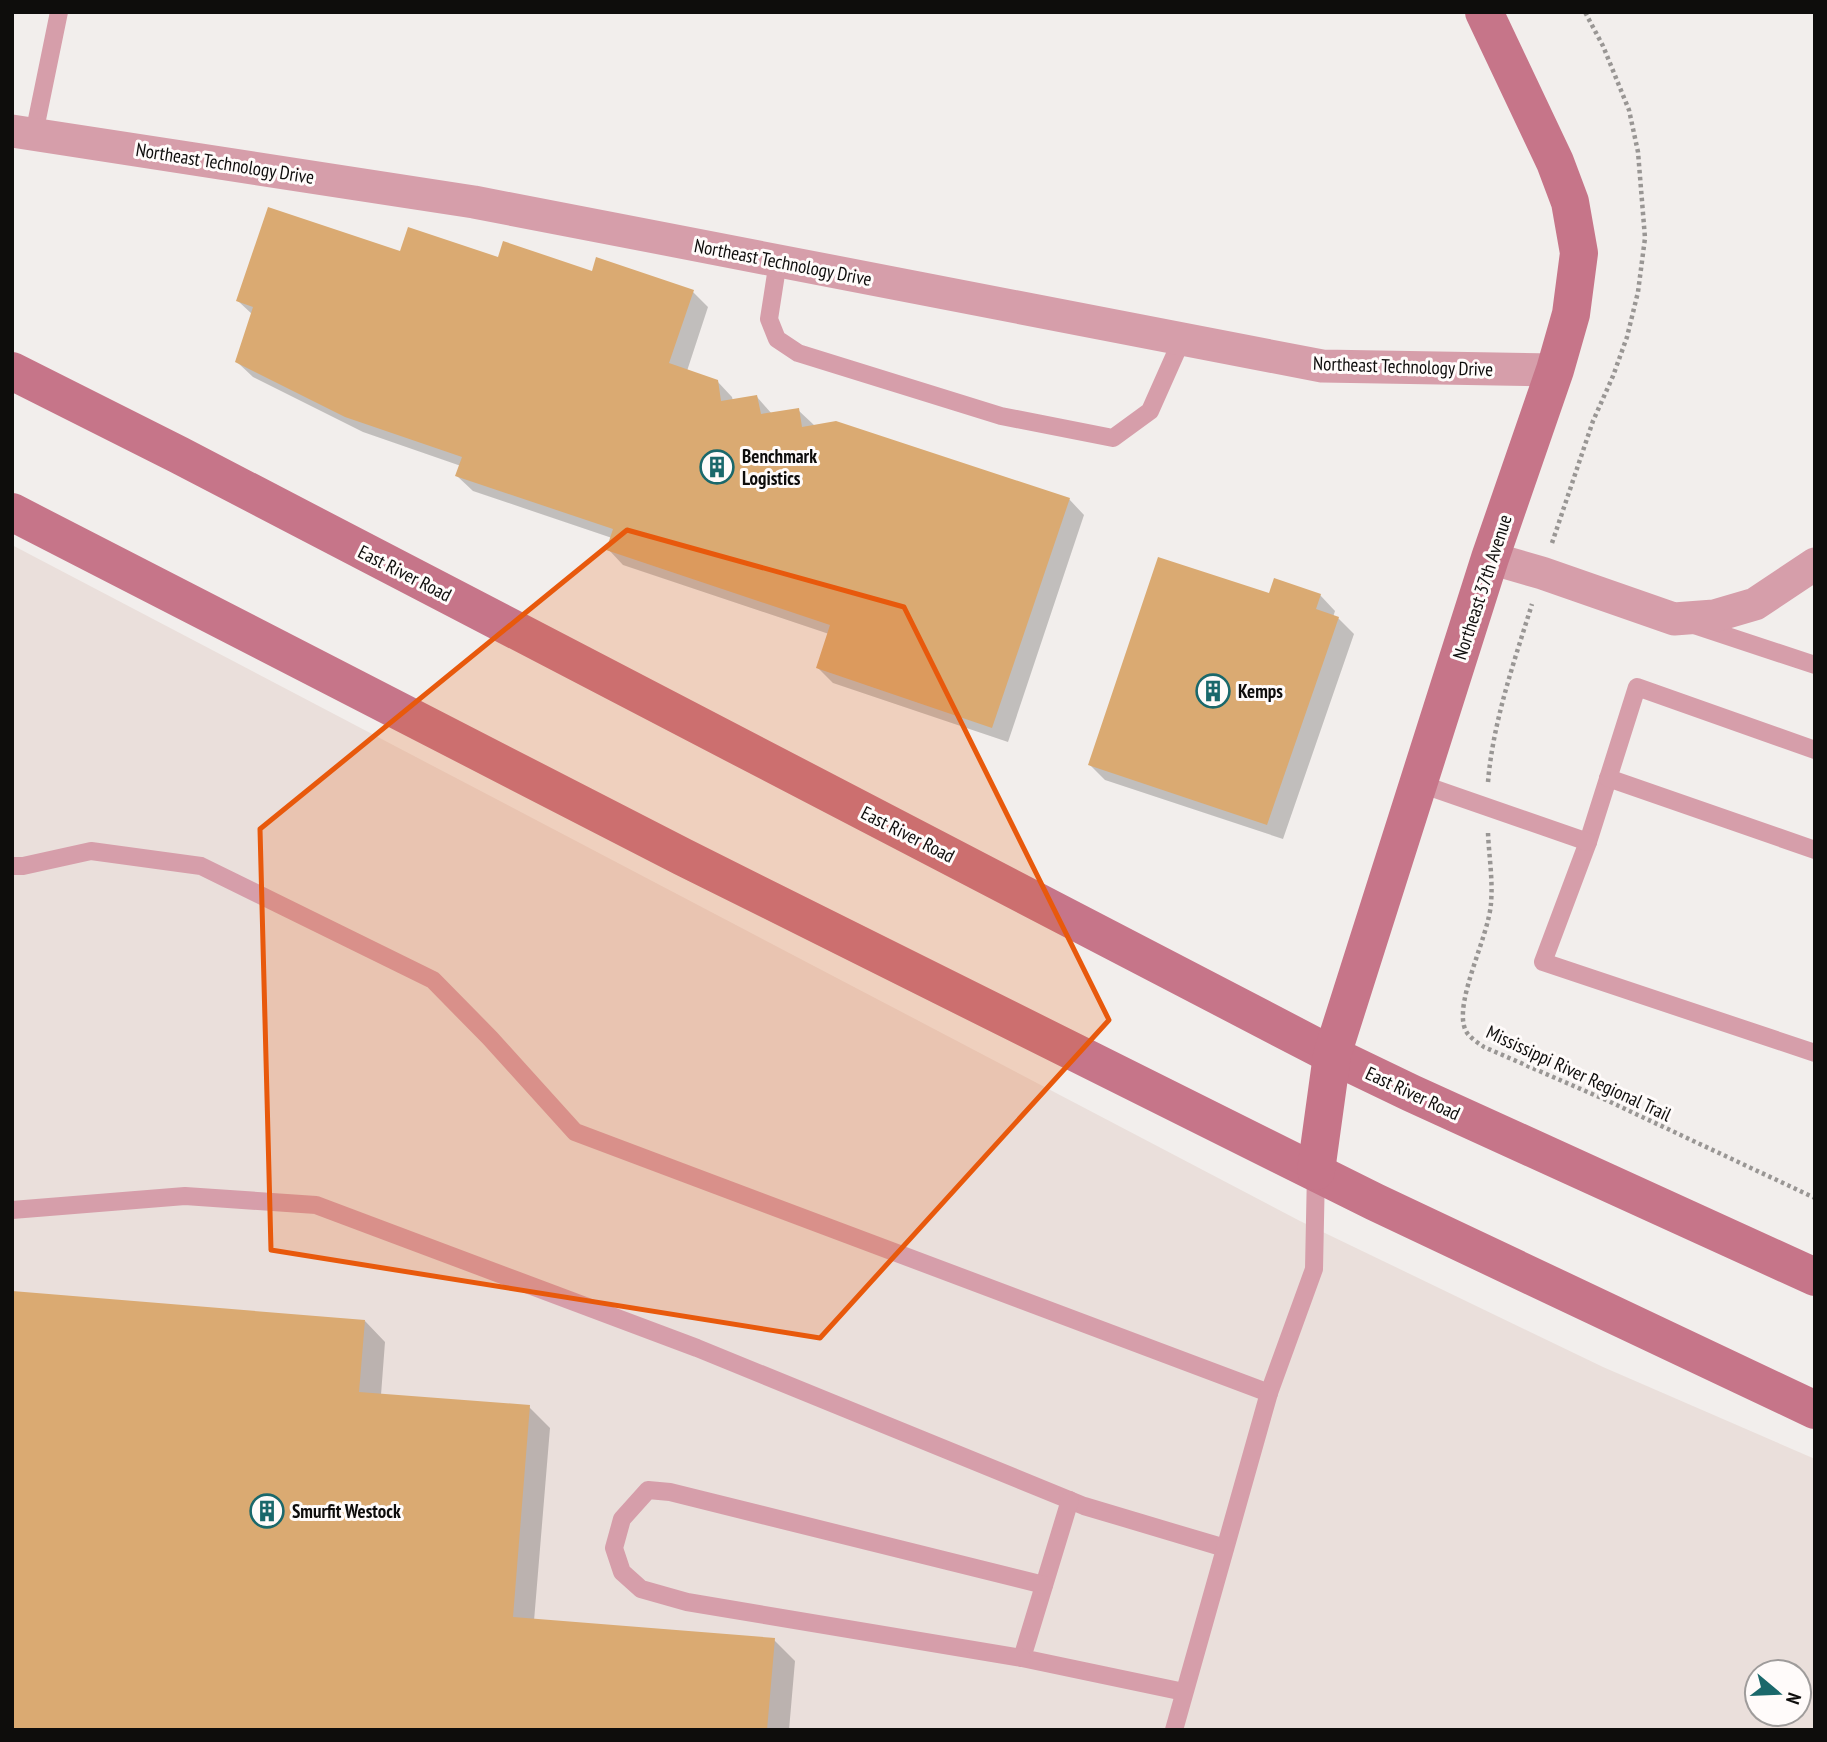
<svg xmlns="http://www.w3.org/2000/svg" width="1827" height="1742" font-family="'PT Sans Narrow',sans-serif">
<rect width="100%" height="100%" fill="#f2eeec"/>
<!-- built -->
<path fill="#eadfdb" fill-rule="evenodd" d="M 12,545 L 1300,1221 L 1603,1367 L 1815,1459 L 1815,1730 L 12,1730 ZM 1757,1672 L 1799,1672 L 1799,1714 L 1757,1714 Z"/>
<!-- shadow -->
<g fill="#0003">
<polygon points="401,254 499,260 593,273 693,292 708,307 687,371 717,381 732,397 733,401 757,397 772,414 798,410 814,425 1069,499 1084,515 1008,742 833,683 818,668 829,634 623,565 608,549 612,538 473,491 457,476 461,466 363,432 253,377 237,362 253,315 238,301"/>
<polygon points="1270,595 1320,595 1335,611 1333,617 1338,618 1354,634 1283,839 1105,780 1090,765"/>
<polygon points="365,1321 385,1342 381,1395 529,1407 550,1428 534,1621 774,1640 795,1661 789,1730 12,1730"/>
</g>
<!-- building -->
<g fill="#daaa72">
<polygon points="268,207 400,251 408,227 498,257 503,241 592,271 596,257 694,290 669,363 718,380 721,401 757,395 761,414 799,408 802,427 836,421 1070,498 992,728 816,668 830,625 606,550 613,529 455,476 462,457 345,417 235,362 253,307 236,301"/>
<polygon points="1158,557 1269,593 1274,578 1321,594 1316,609 1339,617 1267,825 1088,765"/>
<polygon points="12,1291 365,1320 359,1392 530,1405 513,1617 775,1638 767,1730 12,1730"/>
</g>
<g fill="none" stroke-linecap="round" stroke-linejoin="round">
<!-- path -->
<g stroke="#999694" stroke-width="4.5" stroke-dasharray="3.5 3.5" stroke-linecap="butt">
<polyline points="1552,543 1593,421 1613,376 1627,337 1638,292 1645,238 1638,152 1629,110 1603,46 1585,12"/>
<path d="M 1488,782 C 1493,722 1514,662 1532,604"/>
<path d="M 1488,833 C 1489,856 1493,880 1491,903 C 1489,936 1454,1001 1465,1029 C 1468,1037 1477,1042 1484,1047 L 1606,1100 L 1815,1198"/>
</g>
<!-- lane -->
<g stroke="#d69eaa" stroke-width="18">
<polyline points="34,134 59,12"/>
<polyline points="778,261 769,319 777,339 798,353 1001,416 1113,438 1150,411 1182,339"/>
<polyline points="1694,625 1815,665"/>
<polyline points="1815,750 1637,687 1588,842 1543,962 1815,1053"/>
<polyline points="1608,778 1815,850"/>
<polyline points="1418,783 1588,842"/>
<polyline points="12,866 23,866 91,851 201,866 433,980 490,1038 575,1132 1269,1393"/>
<polyline points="12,1210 185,1196 316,1205 697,1348 1084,1506 1225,1548"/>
<polyline points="1070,1500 1022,1658 1184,1692"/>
<polyline points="1022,1658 687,1602 641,1589 622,1572 614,1548 622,1519 648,1490 670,1492 1044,1585"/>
<polyline points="1174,1730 1269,1393 1314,1269 1316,1171"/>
</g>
<!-- street -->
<g stroke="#d69eaa" stroke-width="33">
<polyline points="12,131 474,202 1322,366 1555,370"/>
<polyline points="1490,558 1542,573 1674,619 1714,616 1755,604 1815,564"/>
</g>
<!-- secondary -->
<g stroke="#c67589" stroke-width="38">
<polyline points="12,371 179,455 1332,1055 1411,1093 1815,1277"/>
<polyline points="12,512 683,857 1375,1202 1815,1410"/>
<polyline points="1316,1171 1332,1055 1490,558 1555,370 1571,314 1579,253 1570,202 1555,162 1484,12"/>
</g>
</g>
<!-- marked area -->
<path fill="#e8590c" fill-opacity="0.2" stroke="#e8590c" stroke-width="5" stroke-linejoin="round" d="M 627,530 L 904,607 L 1109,1020 L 820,1338 L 271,1250 L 260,829 Z"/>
<!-- icons -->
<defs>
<symbol id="building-ring" viewBox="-11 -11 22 22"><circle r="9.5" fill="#fffbfa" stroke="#1a686b" stroke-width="1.5"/><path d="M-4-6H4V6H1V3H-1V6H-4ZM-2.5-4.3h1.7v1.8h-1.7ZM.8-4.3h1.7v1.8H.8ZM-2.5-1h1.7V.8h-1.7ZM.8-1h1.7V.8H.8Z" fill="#1a686b"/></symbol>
</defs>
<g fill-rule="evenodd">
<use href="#building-ring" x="698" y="448" width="38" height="38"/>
<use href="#building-ring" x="1194" y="672" width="38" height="38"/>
<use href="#building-ring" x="248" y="1492" width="38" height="38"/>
</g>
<g text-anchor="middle" stroke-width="6" stroke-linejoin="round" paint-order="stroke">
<!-- street labels -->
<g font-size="19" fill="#0e0d0c" stroke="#fffbfa">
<text transform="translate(225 163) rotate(9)" y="7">Northeast Technology Drive</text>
<text transform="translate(783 262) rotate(11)" y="7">Northeast Technology Drive</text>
<text transform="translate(1403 366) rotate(2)" y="7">Northeast Technology Drive</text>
<text transform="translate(405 573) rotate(27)" y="7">East River Road</text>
<text transform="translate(1482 587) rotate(-72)" y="7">Northeast 37th Avenue</text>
<text transform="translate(908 834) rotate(27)" y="7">East River Road</text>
<text transform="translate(1579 1073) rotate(25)" y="7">Mississippi River Regional Trail</text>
<text transform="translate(1413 1093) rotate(25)" y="7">East River Road</text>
</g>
<!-- poi labels -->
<g font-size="19" font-weight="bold" fill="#0e0d0c" stroke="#fffbfa" text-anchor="start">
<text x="742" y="463">Benchmark<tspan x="742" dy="22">Logistics</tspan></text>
<text x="1238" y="698">Kemps</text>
<text x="292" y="1518">Smurfit Westock</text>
</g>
</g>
<!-- border -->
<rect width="1827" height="1742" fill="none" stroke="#0e0d0c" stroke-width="28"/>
<!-- north arrow -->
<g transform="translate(1778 1693) rotate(109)"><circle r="33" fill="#fffbfa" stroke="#9f9c9b" stroke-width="2"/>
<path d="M0-5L12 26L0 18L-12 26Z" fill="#1a686b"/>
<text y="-10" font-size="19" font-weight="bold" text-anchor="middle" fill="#0e0d0c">N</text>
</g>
</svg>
